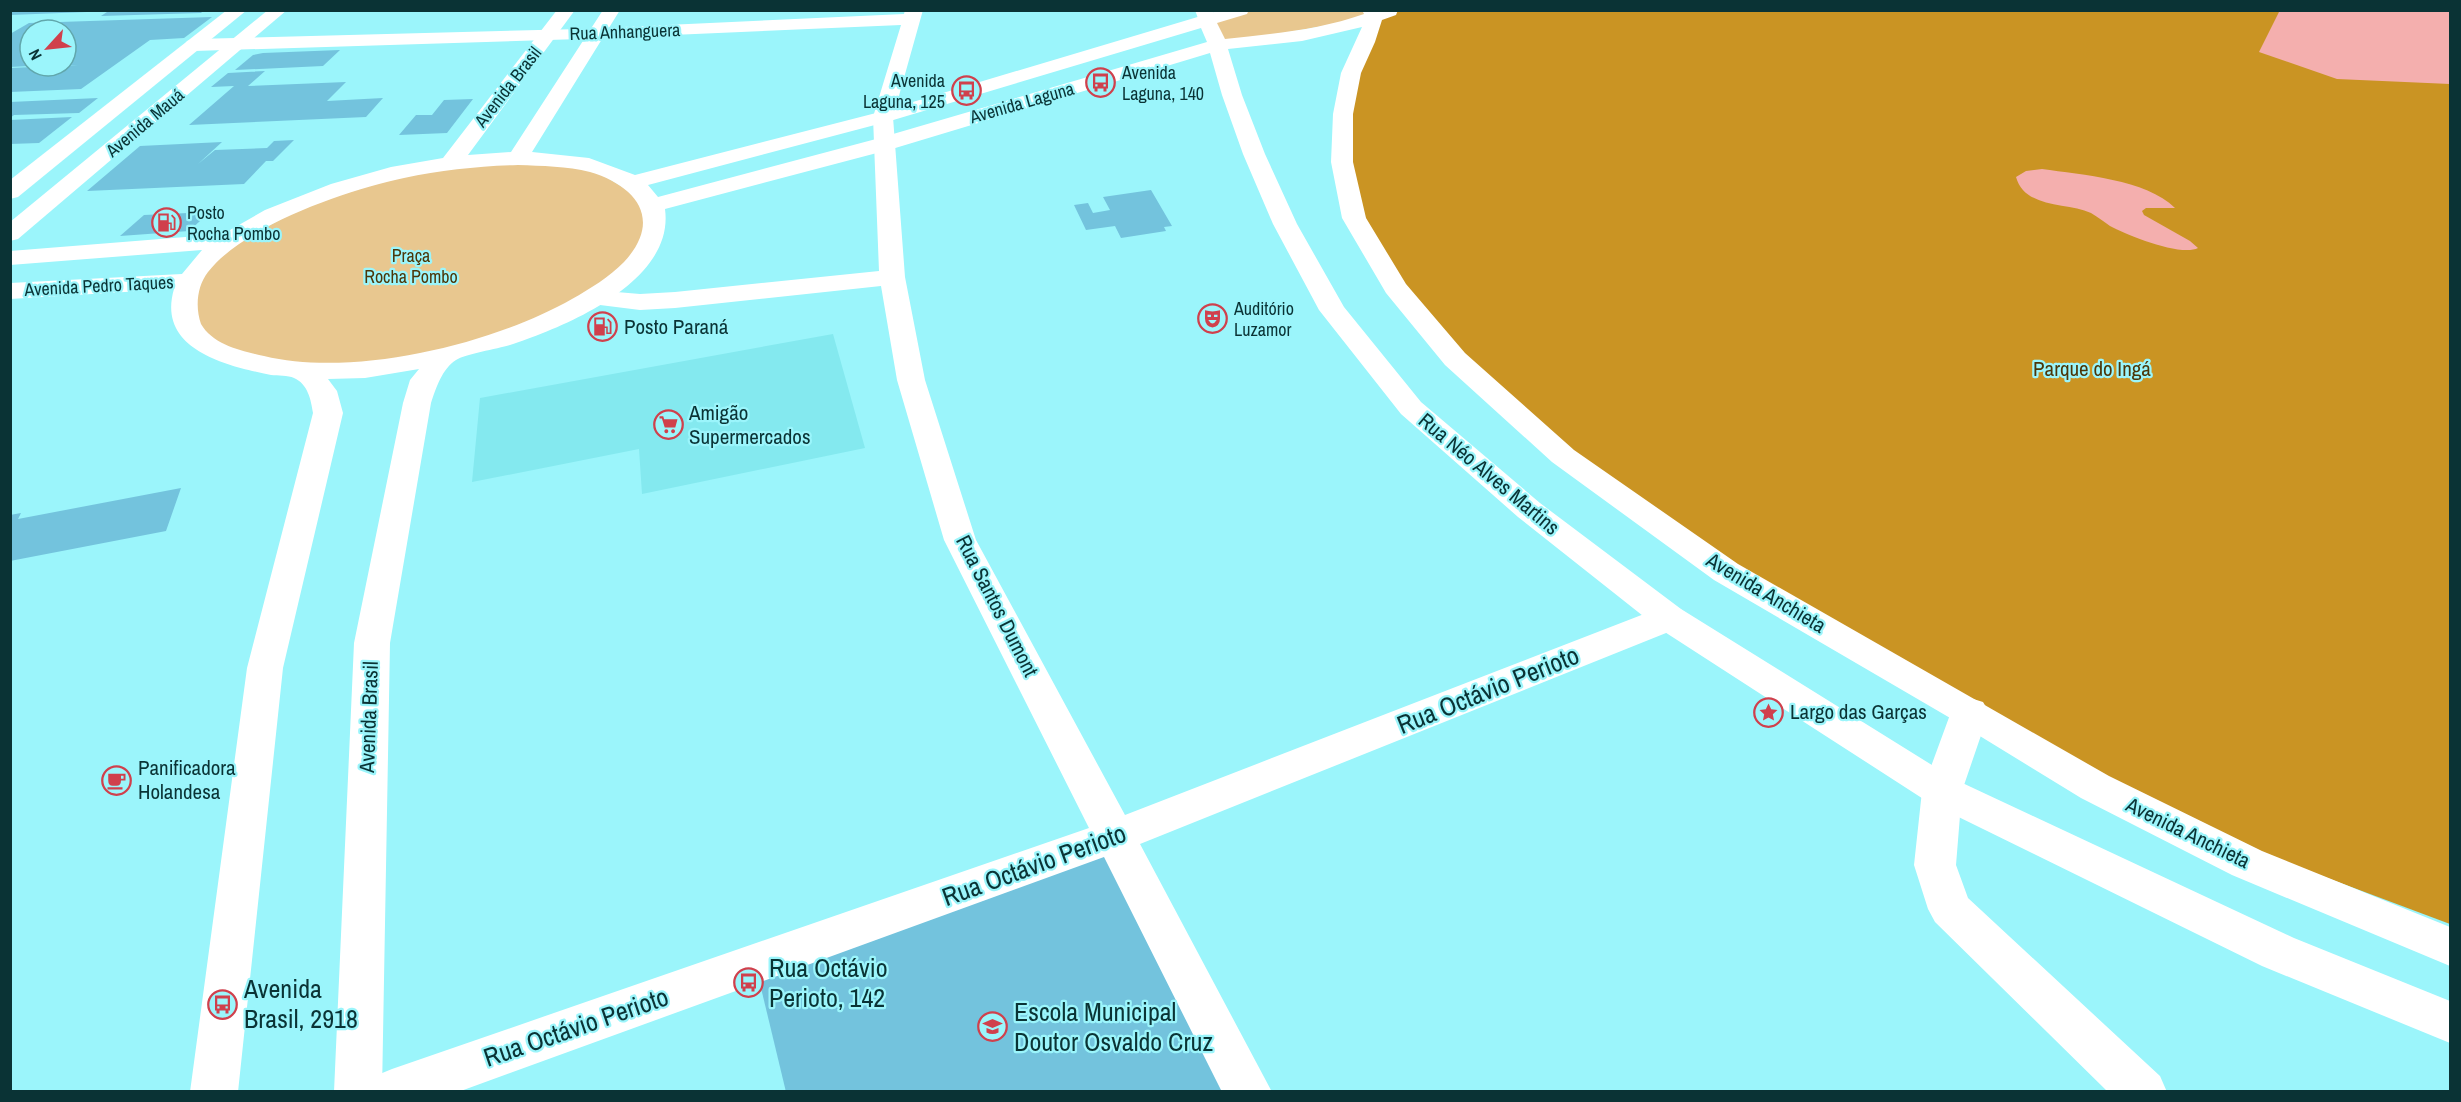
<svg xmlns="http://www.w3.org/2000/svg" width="2461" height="1102" font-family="'Archivo Narrow',sans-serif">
<rect width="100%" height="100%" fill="#9bf5fb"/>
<!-- built -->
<polygon fill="#84e9ef" points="833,334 865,448 642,494 639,449 472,482 480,398"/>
<!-- green -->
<g fill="#e8c78f">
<polygon points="1241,10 1371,10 1374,17 1217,45 1206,20"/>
<polygon points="450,163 584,164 653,205 637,263 527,330 406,364 262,365 192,333 188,281 205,262 327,193"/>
</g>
<!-- forest -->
<polygon fill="#ca9423" points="1392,11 2450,11 2450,924 2263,854 1970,712 1563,456 1395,288 1342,162 1343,114 1374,17"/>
<!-- water -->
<g fill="#f4afae">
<polygon points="2280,10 2450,11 2450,84 2337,79 2259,52"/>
<path d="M 2042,169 C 2082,175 2146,179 2175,208 L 2146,208 L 2142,211 L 2144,215 L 2190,241 L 2198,248 C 2181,257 2127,235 2110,226 C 2104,222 2098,217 2091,213 C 2067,202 2025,209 2016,177 L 2026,171 Z"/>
</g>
<!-- building -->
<g fill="#73c3dd">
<polygon points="10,10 87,10 87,12 10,15"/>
<polygon points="110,10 204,10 201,13 101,16"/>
<polygon points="212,17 184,38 150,40 81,89 10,92 10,68 78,65 66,65 66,30 30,30 30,66 10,67 10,34 29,23"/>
<polygon points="340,50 323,66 235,70 253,55 263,53"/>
<polygon points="265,71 248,86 346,82 327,101 383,98 366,117 189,125 234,86 211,87 228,73"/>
<polygon points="98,98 79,113 14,115 10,118 10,102"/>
<polygon points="473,99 447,133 399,135 416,115 432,115 444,100"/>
<polygon points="72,117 39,143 10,144 10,120"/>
<polygon points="294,140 273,161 266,161 244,184 87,191 140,146 222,142 198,164 215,150 267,148 274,141"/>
<polygon points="1151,190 1172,226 1164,227 1166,231 1121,238 1115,226 1086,230 1074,205 1088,203 1093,213 1110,210 1103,197"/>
<polygon points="210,212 189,231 120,236 144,215"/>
<polygon points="181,488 166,531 10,561 10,515 21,513 18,519"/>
<polygon points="1116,836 1248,1092 786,1092 755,963"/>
</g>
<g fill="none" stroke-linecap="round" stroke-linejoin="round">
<!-- minor -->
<g fill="#fff" fill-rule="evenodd">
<polygon points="905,10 923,10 893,117 905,277 925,380 976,540 1125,815 1657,609 1669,606 1681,609 1686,618 1681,627 1140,844 1272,1092 1222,1092 1104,857 458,1092 368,1092 375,1076 392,1069 1089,828 944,540 897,380 881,286 675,308 640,310 584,303 580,298 584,293 593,290 640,294 675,292 879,271 873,117 901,25 580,39 194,51 187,49 185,45 187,41 194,39 580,29 904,14"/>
<polygon points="1195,10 1213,10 1215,20 1212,24 1200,24"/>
<polygon points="1970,698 1983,702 1989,712 1962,791 1956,865 1968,898 2160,1076 2167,1092 2108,1092 1935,922 1928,909 1914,865 1922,791 1951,712 1957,702"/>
</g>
<!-- major -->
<g fill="#fff" fill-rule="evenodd">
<polygon points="227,10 247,10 18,197 10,199 10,180"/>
<polygon points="268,10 287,10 18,239 10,241 10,222"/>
<path d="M 557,10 L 575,10 L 468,155 L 511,152 L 603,10 L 620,10 L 532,152 L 589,158 L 635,175 L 876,113 L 1221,10 L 1249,10 L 1247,14 L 1217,23 L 1225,39 C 1272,34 1319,30 1364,14 L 1362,10 L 1398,10 L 1396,15 L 1382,20 L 1375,42 L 1361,73 L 1353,114 L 1353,162 L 1366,218 L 1406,284 L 1465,353 L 1574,450 L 1738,564 L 2109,776 L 2262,851 L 2450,927 L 2450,966 L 2232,875 L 2081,798 L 1957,722 L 1714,580 L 1552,462 L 1445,365 L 1386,293 L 1342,218 L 1331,162 L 1333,114 L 1341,73 L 1362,27 L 1302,41 L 1228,49 L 1242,95 L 1265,154 L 1297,224 L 1344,307 L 1421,402 L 1540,503 L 1681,609 L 1956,780 L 2294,938 L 2450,1001 L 2450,1043 L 2262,966 L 1928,802 L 1657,627 L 1518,517 L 1401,414 L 1319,310 L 1273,224 L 1243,154 L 1222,95 L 1210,53 L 892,149 L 665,209 C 675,282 565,327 510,345 C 497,349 465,354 456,360 C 442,369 436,388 431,403 L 390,643 L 382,1092 L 334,1092 L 354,643 L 403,403 L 410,380 L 419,369 L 365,378 L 328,379 L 337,391 L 343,413 L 283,668 L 238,1092 L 190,1092 L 247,668 L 313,413 C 311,400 308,384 294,378 C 288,375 278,376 271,375 C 228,366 156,350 174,289 L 10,299 L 10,283 L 182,274 L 202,250 L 10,265 L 10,251 L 223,234 L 265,210 L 331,184 L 391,167 L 443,158 ZM 1201,28 L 1207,42 L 876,139 L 658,197 L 648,185 L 890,121 ZM 518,165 C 542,166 567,166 590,172 C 637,186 663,220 624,262 C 609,277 590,289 572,299 C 493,344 354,378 264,356 C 242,351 213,345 201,324 C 195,307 197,286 208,272 C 245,225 347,190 404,178 C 442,170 480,166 518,165 Z"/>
</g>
</g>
<!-- icons -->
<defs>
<symbol id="bus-ring" viewBox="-11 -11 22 22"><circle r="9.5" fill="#9bf5fb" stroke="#d0404c" stroke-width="1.5"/><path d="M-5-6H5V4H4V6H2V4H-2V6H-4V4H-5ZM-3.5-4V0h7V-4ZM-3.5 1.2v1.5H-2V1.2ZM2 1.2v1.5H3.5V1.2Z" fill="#d0404c"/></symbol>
<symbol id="fuel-ring" viewBox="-11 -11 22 22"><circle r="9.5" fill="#9bf5fb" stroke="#d0404c" stroke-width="1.5"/><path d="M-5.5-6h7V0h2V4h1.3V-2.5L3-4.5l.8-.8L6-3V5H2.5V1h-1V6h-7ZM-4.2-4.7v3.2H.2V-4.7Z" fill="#d0404c"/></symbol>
<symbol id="theatre-ring" viewBox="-11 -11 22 22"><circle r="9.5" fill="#9bf5fb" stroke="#d0404c" stroke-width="1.5"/><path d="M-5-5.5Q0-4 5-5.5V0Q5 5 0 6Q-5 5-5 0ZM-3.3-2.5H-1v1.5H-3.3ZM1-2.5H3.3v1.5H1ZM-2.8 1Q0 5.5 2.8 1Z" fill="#d0404c"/></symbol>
<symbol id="supermarket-ring" viewBox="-11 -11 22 22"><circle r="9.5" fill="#9bf5fb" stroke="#d0404c" stroke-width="1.5"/><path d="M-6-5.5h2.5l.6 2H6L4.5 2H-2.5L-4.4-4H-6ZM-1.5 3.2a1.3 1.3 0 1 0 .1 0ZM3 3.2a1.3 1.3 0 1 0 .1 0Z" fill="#d0404c"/></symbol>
<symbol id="sight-ring" viewBox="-11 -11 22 22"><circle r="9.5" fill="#9bf5fb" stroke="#d0404c" stroke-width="1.5"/><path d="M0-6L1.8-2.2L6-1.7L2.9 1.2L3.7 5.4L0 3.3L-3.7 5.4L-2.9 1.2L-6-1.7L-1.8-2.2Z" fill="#d0404c"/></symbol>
<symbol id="cafe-ring" viewBox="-11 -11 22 22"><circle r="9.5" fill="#9bf5fb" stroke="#d0404c" stroke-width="1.5"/><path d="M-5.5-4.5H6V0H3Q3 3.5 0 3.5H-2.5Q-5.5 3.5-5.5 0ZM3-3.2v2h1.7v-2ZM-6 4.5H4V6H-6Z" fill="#d0404c"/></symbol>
<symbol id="school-ring" viewBox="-11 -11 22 22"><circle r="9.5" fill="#9bf5fb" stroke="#d0404c" stroke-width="1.5"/><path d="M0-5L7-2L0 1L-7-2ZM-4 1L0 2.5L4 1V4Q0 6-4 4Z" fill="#d0404c"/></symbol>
</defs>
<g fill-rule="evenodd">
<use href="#bus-ring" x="1084" y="66" width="33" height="33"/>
<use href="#bus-ring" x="950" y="74" width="33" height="33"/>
<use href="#fuel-ring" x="150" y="206" width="33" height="33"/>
<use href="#theatre-ring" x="1196" y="302" width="33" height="33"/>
<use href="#fuel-ring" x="586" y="310" width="33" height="33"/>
<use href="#supermarket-ring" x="652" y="408" width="33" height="33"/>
<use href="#sight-ring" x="1752" y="696" width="33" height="33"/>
<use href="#cafe-ring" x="100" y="764" width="33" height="33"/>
<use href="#bus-ring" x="732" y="966" width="33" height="33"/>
<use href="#bus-ring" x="206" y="988" width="33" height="33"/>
<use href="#school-ring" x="976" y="1010" width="33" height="33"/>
</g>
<g text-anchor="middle" stroke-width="4.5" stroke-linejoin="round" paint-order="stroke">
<!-- far-street labels -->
<g font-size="18" fill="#0a3335" stroke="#9bf5fb">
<text transform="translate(625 32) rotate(-2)" y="6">Rua Anhanguera</text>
<text transform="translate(508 87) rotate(-52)" y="6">Avenida Brasil</text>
<text transform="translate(1022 103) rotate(-16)" y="6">Avenida Laguna</text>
<text transform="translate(145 123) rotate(-40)" y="6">Avenida Mauá</text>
<text transform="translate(99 286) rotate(-3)" y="6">Avenida Pedro Taques</text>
</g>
<!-- far-poi labels -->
<g font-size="18" fill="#0a3335" stroke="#9bf5fb" text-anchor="start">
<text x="1122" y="79">Avenida<tspan x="1122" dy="21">Laguna, 140</tspan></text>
<text x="945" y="87" text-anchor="end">Avenida<tspan x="945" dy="21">Laguna, 125</tspan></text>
<text x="187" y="219">Posto<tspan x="187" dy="21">Rocha Pombo</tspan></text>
<text x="1234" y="315">Auditório<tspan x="1234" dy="21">Luzamor</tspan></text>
</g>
<!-- far-park labels -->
<g font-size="18" fill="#4c3608" stroke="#9bf5fb">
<text x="411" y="262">Praça<tspan x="411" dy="21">Rocha Pombo</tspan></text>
</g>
<!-- poi labels -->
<g font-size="21" fill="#0a3335" stroke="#9bf5fb" text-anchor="start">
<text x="624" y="334">Posto Paraná</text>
<text x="689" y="420">Amigão<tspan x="689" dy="24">Supermercados</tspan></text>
<text x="1790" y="719">Largo das Garças</text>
<text x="138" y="775">Panificadora<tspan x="138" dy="24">Holandesa</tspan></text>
</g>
<!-- park labels -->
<g font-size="21" fill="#4c3608" stroke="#9bf5fb">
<text x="2092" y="376">Parque do Ingá</text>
</g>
<!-- street labels -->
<g font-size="21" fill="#0a3335" stroke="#9bf5fb">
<text transform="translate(1489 474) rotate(40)" y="7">Rua Néo Alves Martins</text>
<text transform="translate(1766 593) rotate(31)" y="7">Avenida Anchieta</text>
<text transform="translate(997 606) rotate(63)" y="7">Rua Santos Dumont</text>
<text transform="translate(369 717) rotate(-88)" y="7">Avenida Brasil</text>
<text transform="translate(2188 833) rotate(26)" y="7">Avenida Anchieta</text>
</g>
<!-- near-street labels -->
<g font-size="26" fill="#0a3335" stroke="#9bf5fb">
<text transform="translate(1488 690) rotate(-22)" y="9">Rua Octávio Perioto</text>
<text transform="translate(1034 865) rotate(-20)" y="9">Rua Octávio Perioto</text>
<text transform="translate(576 1027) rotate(-19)" y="9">Rua Octávio Perioto</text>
</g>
<!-- near-poi labels -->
<g font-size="26" fill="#0a3335" stroke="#9bf5fb" text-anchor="start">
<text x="769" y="977">Rua Octávio<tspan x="769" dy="30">Perioto, 142</tspan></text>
<text x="244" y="998">Avenida<tspan x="244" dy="30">Brasil, 2918</tspan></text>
<text x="1014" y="1021">Escola Municipal<tspan x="1014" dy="30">Doutor Osvaldo Cruz</tspan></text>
</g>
</g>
<!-- border -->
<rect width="2461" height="1102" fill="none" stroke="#0a3335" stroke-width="24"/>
<!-- north arrow -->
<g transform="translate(48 48) rotate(243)"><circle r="28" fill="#9bf5fb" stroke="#61a7ac" stroke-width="1.5"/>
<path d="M0-4.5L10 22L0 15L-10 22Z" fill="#d0404c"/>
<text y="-9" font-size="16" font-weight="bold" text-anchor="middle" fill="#0a3335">N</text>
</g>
</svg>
